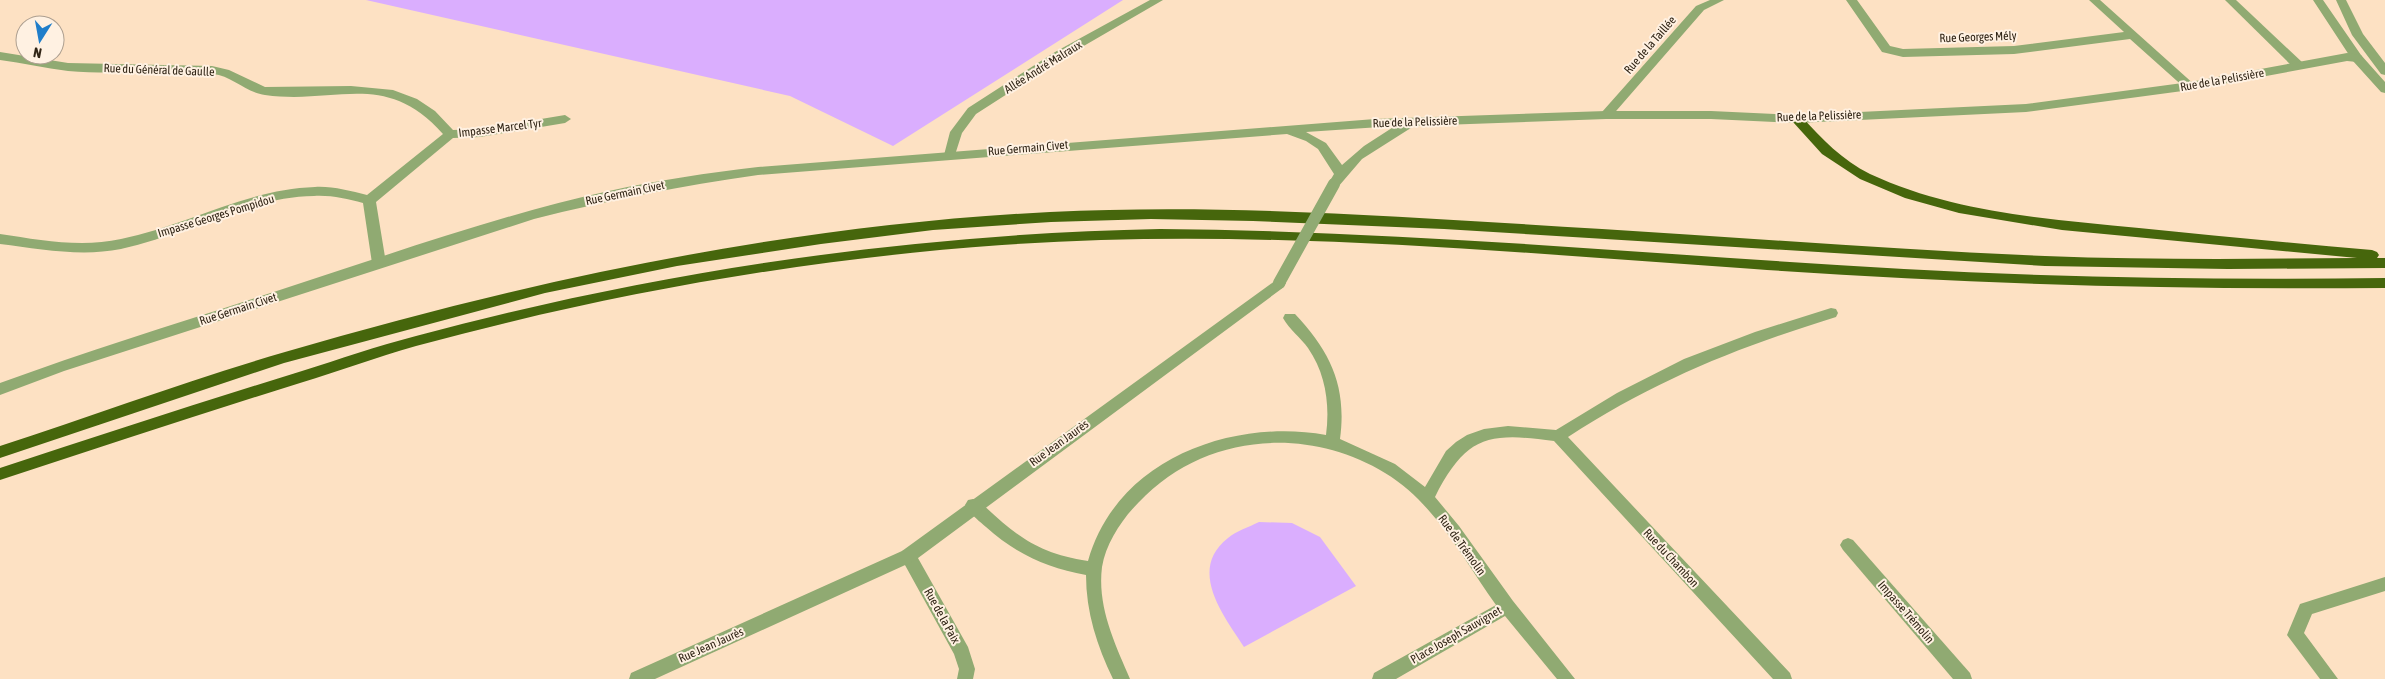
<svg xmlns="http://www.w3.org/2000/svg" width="2385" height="679" font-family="'Asap Condensed',sans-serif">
<rect width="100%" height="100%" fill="#fde1c3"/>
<!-- green -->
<g fill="#daaefe">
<polygon points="366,0 1123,0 893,146 790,96"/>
<path d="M 1259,522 L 1292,523 L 1320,537 L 1356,586 L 1244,647 C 1224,616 1187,570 1228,538 C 1236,531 1249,527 1259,522 Z"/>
</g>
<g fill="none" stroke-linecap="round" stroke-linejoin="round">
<!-- minor -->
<g fill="#90aa72" fill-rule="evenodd">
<polygon points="1150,0 1163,0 1063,58 976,114 962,133 954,158 946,158 944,155 950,132 968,108 1055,52"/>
<polygon points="1710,0 1724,0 1704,10 1610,118 1602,118 1600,115 1602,112 1696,6"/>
<polygon points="1846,0 1857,0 1890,46 1903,49 2014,46 2124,32 2089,0 2100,0 2196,86 2194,89 2186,89 2130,39 2014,54 1903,57 1882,52"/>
<polygon points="2225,0 2236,0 2303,63 2305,66 2303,69 2295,69"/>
<polygon points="2313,0 2323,0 2361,55 2385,82 2385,93 2381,92 2353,61"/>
<polygon points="2336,0 2346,0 2363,34 2385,63 2385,75 2381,74 2352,35"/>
<path d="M 0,52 L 68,63 L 212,66 L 229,70 L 265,87 L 351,86 L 393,90 L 417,99 L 435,111 L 453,130 L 480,129 L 565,115 L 571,119 L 565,123 L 480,137 L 453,138 L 376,202 L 386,263 L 379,268 L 372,263 L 363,203 C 347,199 331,195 314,196 C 247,197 186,235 121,249 C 81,257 40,249 0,244 L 0,234 C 40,240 81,248 121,239 C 186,226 247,189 315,187 C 332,186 350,191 367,195 L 443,134 C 385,69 337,105 265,95 C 245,92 232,76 213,74 C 165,69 116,75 68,71 C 45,68 22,63 0,60 Z"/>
<path d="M 1831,308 L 1836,309 L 1838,313 L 1836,317 C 1736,348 1656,380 1568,437 L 1790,673 L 1792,679 L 1773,679 L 1554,441 C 1488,432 1466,436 1435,497 L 1459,526 L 1513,601 L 1575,679 L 1557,679 L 1505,616 L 1396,679 L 1372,679 L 1374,673 L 1496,605 C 1463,559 1435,503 1385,473 C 1306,425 1203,434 1139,502 C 1122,519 1106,543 1102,567 C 1097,607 1115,644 1130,679 L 1113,679 C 1097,646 1086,612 1086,575 C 1047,568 1016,554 986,527 C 979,521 970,514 965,505 L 968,500 L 973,499 L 978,500 C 1015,535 1036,553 1088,561 C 1116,460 1231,418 1326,435 C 1330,405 1326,374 1308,348 C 1301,338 1289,329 1283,318 L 1285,314 L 1295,314 C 1331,352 1347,387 1340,439 L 1395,464 L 1425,487 L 1446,451 L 1456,442 L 1467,435 L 1484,429 L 1508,426 L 1556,430 L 1617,393 L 1684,359 L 1755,332 Z"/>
<polygon points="1848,538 1853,540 1970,673 1972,679 1953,679 1843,550 1840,545 1843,540"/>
<polygon points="908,549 914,551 968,647 975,669 973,679 957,679 959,669 954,654 900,556 902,551"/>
<polygon points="2385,577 2385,591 2312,614 2304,633 2338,679 2320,679 2287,635 2300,604"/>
</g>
<!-- tertiary -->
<g fill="#90aa72" fill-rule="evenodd">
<path d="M 2347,53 L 2361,55 L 2363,58 L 2357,62 L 2347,61 L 2190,90 L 2026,112 L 1797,123 L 1711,119 L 1606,119 L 1414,126 L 1362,159 L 1338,187 L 1334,188 L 1328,184 L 1334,174 L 1318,149 L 1306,141 L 1287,134 L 758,175 C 681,186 609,200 534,219 L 64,371 L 0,395 L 0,383 C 98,347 198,317 298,284 C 400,251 504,214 609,191 C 658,180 708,173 758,167 L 1375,119 L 1606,111 L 1711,111 L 1797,115 L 2026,104 L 2190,82 ZM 1395,126 L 1364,146 L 1342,165 L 1326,143 L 1306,132 Z"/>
<polygon points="1279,278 1284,279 1286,283 1284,287 914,561 655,679 629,679 631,673 902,551"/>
</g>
<!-- trunk -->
<g fill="#46660c" fill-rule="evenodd">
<path d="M 1797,115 L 1801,116 C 1822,139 1842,160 1870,174 C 1954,213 2048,219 2139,228 C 2217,236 2294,243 2372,250 L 2377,252 L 2379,255 L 2377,258 L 2385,258 L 2385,268 L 2228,269 L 2045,266 L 1444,229 L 1253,221 L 1151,219 L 1051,222 L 933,230 L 821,244 L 677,266 L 545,293 L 284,363 L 0,458 L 0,446 C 95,415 189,380 285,352 C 534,279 790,225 1050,212 C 1234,203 1418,218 1602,229 C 1749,238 1897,250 2045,256 C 2148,260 2253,259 2357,258 L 2062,230 L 1959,213 L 1905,198 L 1860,179 L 1822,154 L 1793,122 L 1791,119 L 1793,116 Z"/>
<path d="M 1160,229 C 1408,231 1656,255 1904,269 C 2065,278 2225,280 2385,278 L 2385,288 C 2174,290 1964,284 1754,269 C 1504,252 1252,227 1002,245 C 805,259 607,294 416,346 C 377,357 339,371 300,383 C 200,414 100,447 0,480 L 0,468 C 100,435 201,402 302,371 C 340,359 377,346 416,336 C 659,271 908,234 1160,229 Z"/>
</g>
<!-- tertiary-bridge -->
<polyline stroke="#90aa72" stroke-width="12" points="1279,283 1334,184"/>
</g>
<g text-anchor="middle" stroke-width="4" stroke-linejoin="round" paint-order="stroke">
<!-- street labels -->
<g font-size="12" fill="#312516" stroke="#fff1e2">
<text transform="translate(1978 37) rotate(-2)" y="4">Rue Georges Mély</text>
<text transform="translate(1650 45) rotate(-49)" y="4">Rue de la Taillée</text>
<text transform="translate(1043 67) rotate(-32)" y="4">Allée André Malraux</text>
<text transform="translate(159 70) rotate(2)" y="4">Rue du Général de Gaulle</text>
<text transform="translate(2222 80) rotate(-10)" y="4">Rue de la Pelissière</text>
<text transform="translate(1819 116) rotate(-2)" y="4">Rue de la Pelissière</text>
<text transform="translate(1415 122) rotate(-2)" y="4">Rue de la Pelissière</text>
<text transform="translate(500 128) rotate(-7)" y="4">Impasse Marcel Tyr</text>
<text transform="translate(1028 148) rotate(-5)" y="4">Rue Germain Civet</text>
<text transform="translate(625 193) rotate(-12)" y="4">Rue Germain Civet</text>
<text transform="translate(216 216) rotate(-17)" y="4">Impasse Georges Pompidou</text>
<text transform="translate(238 309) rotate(-18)" y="4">Rue Germain Civet</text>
<text transform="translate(1059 443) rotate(-36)" y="4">Rue Jean Jaurès</text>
<text transform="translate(1462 545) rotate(54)" y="4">Rue de Trémolin</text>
<text transform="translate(1671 558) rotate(47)" y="4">Rue du Chambon</text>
<text transform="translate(1906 612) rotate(49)" y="4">Impasse Trémolin</text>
<text transform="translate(942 616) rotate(61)" y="4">Rue de la Paix</text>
<text transform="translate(1456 635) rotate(-30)" y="4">Place Joseph Sauvignet</text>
<text transform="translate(711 645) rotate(-24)" y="4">Rue Jean Jaurès</text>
</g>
</g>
<!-- north arrow -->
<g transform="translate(40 40) rotate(191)"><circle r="24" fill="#fff1e2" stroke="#ad9f90"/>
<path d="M0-4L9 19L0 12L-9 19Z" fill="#207eca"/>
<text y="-8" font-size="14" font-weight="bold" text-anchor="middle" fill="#312516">N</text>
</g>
</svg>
